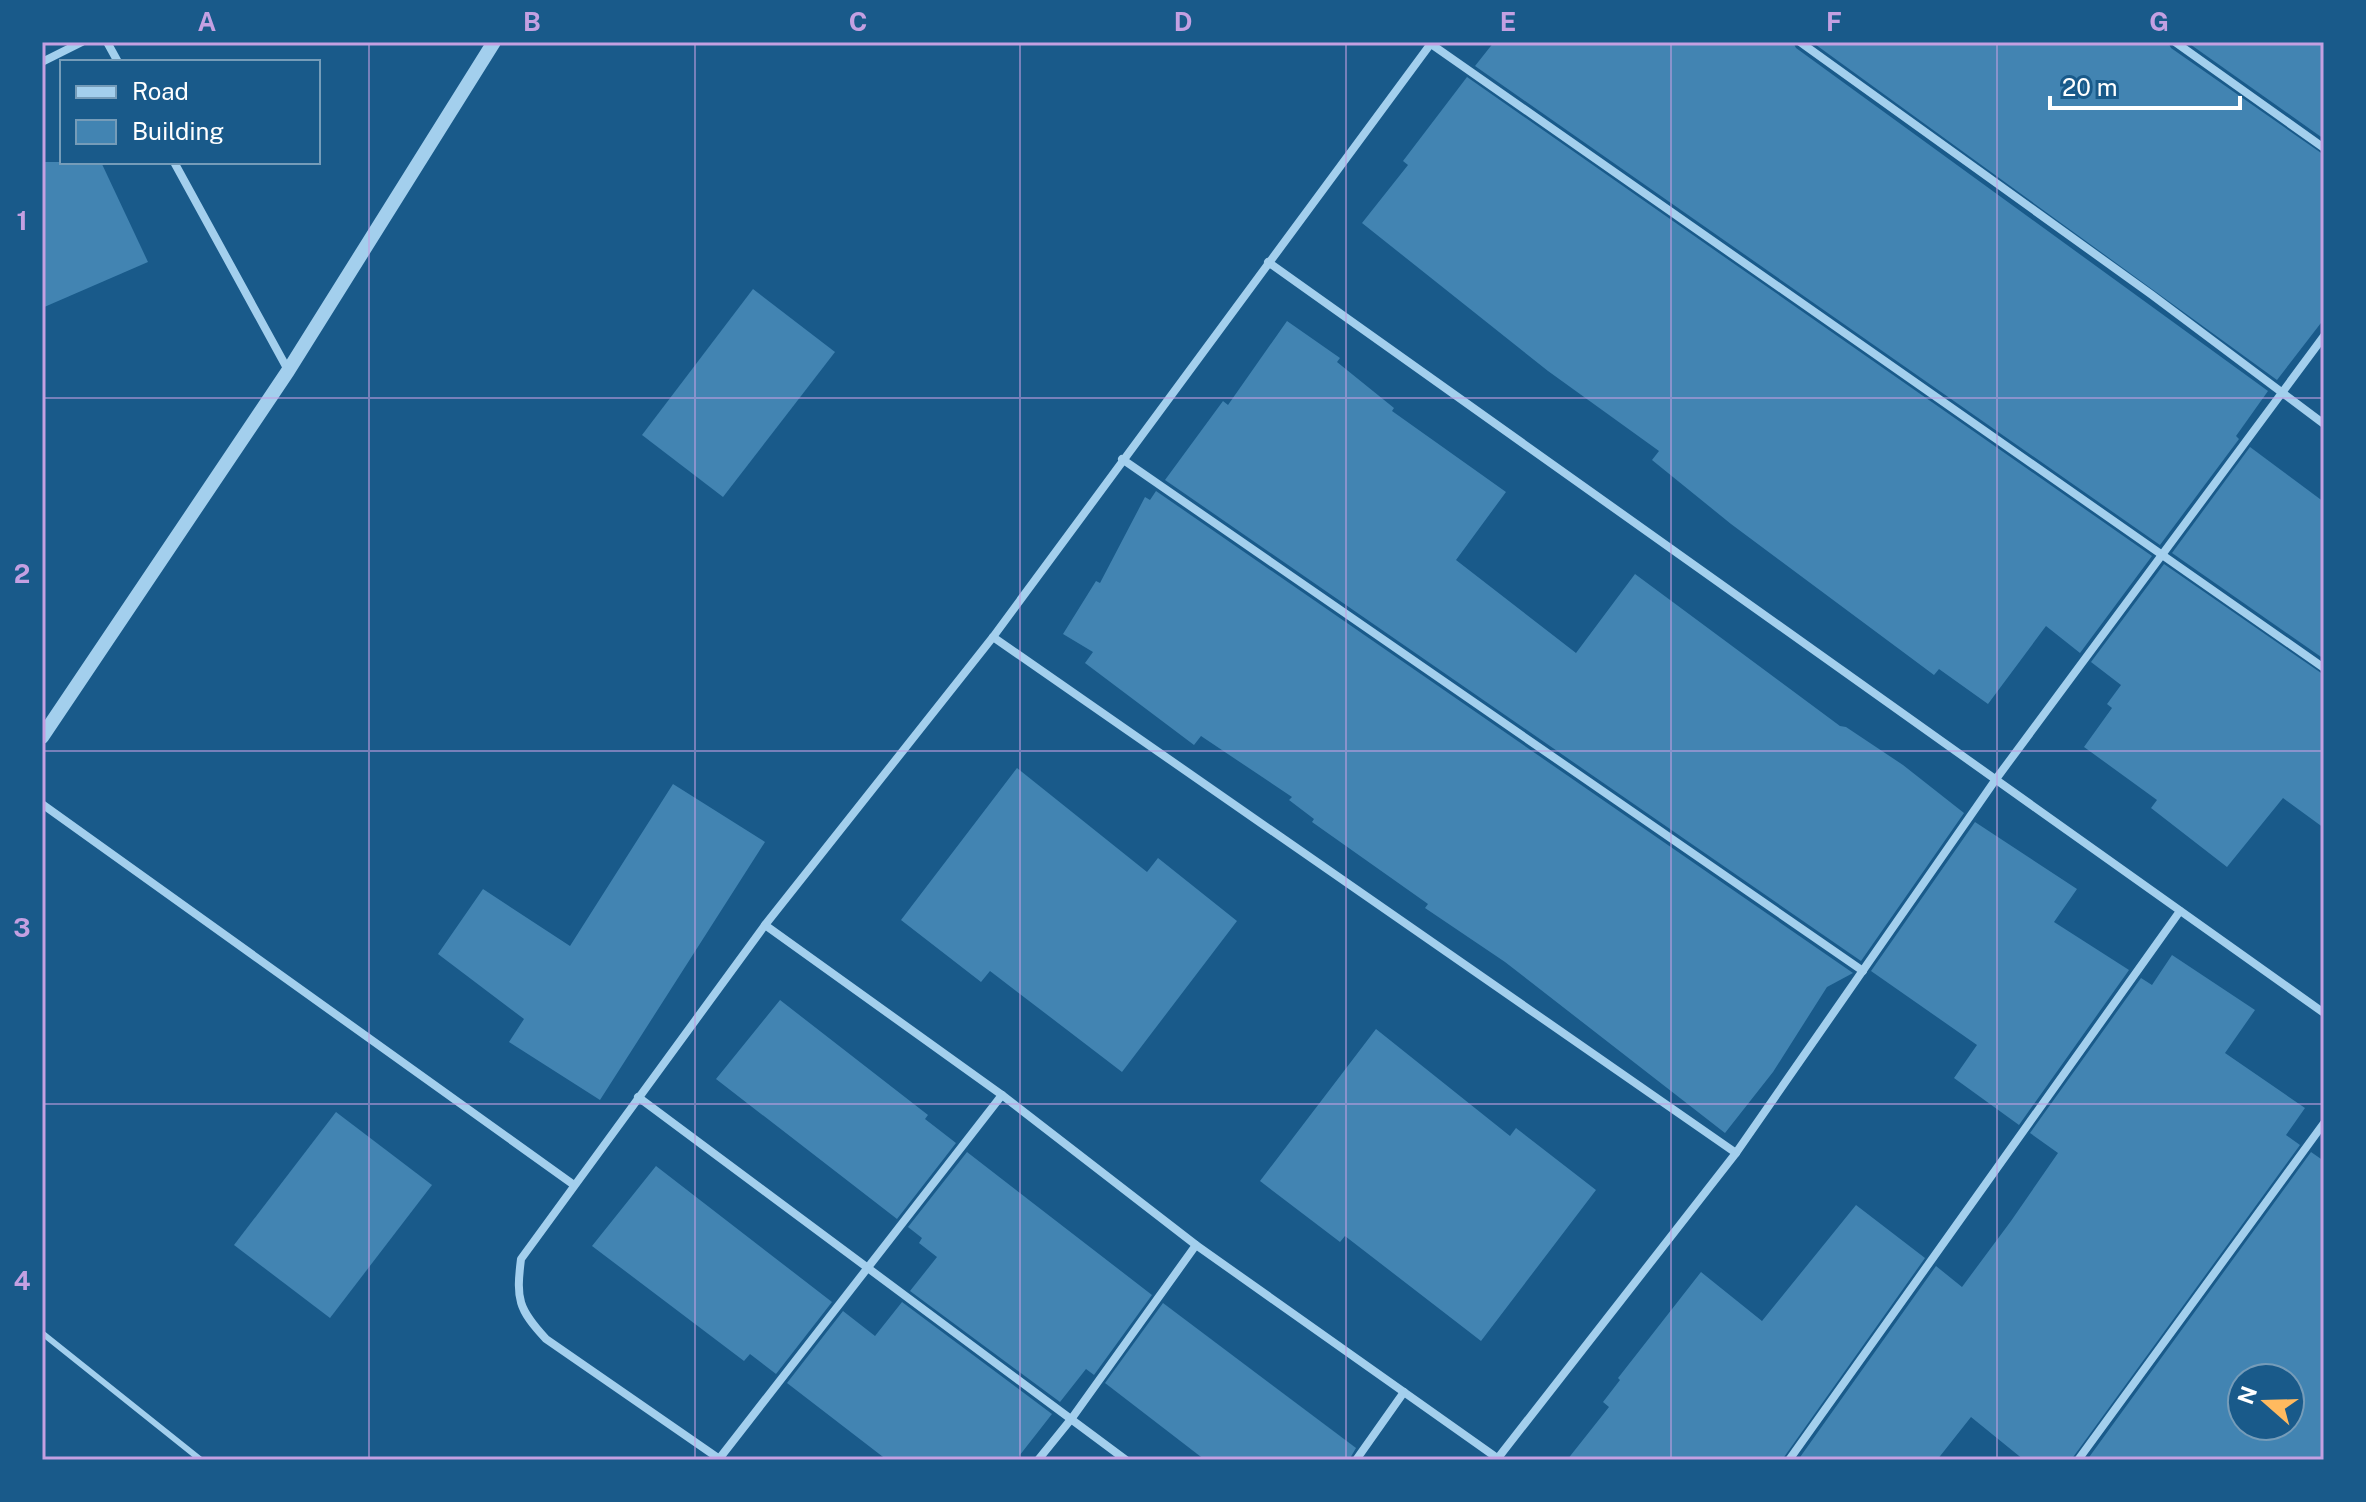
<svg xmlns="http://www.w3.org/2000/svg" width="2366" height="1502" font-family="'Public Sans',sans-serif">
<rect width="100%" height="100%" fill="#195a8a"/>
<!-- building -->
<g fill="#4284b2" fill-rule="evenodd">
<polygon points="1494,42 1793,42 1796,48 2268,391 2236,436 2239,439 2160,545 1475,66"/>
<polygon points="1812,42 2168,42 2171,48 2324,155 2324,319 2277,380"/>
<polygon points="2187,42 2324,42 2324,139"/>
<polygon points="1467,77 2152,556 2080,653 2046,626 1988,704 1939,669 1934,675 1731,524 1652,460 1659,451 1548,371 1362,223 1408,165 1403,161"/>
<polygon points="42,162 101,162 148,262 42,308"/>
<polygon points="753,289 835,352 723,497 642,435"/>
<polygon points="1287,321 1340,358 1337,362 1394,408 1392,411 1506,492 1456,560 1576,653 1635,574 1840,726 1846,727 1903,765 1964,813 1861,961 1165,480 1223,401 1228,405"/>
<polygon points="2250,447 2324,502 2324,659 2172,553"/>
<polygon points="1156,491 1853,973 1827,987 1773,1072 1725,1133 1505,962 1425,908 1428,904 1312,822 1314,819 1289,800 1292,797 1201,736 1194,745 1085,663 1093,652 1063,634 1096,581 1100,583 1145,497 1150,500"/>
<polygon points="2164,564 2324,675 2324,828 2283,798 2227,867 2151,808 2157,800 2084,747 2112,708 2107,704 2121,685 2091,662"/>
<polygon points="1017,768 1147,872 1158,858 1237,921 1122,1072 990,971 981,982 901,920"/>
<polygon points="673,784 765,842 600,1100 509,1042 524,1019 438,954 483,889 570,946"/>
<polygon points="1975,822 2077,889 2054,922 2129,970 2019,1125 1954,1078 1977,1045 1871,971"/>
<polygon points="2172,955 2255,1010 2225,1053 2305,1108 2286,1135 2300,1145 2071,1460 2024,1460 1971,1417 1937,1460 1798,1460 1936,1266 1962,1287 2011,1221 2058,1153 2030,1133 2141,978 2152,985"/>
<polygon points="780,1000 928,1115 925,1119 956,1143 897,1219 716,1079"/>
<polygon points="1376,1029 1510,1136 1516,1128 1596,1190 1481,1341 1345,1236 1340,1242 1260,1181"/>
<polygon points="336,1112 432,1185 330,1318 234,1245"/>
<polygon points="967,1152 1152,1295 1094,1375 1086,1369 1060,1402 910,1291 937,1257 919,1243 922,1238 908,1227"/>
<path d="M 2311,1152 L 2324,1161 L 2324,1460 L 2087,1460 ZM 2242,1378 L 2290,1378 L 2290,1426 L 2242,1426 Z"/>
<polygon points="656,1166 832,1302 776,1374 750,1354 744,1361 592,1246"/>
<polygon points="1856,1205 1925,1258 1782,1460 1567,1460 1609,1407 1603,1402 1620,1380 1618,1378 1701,1272 1762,1321"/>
<polygon points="902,1302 1052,1414 1016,1460 887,1460 787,1383 843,1311 875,1336"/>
<polygon points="1163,1303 1356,1448 1349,1460 1205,1460 1105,1383"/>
</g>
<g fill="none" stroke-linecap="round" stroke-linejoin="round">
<!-- service -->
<polyline stroke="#a3cfed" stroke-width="6" points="42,1333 201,1460"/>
<!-- minor -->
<g stroke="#a3cfed" stroke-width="8">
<polyline points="107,42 118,62"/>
<polyline points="1800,42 2152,295 2324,424"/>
<polyline points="2175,42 2324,148"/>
<polyline points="1431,44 2324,668"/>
<polyline points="42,62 82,42"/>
<polyline points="174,162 288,370"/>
<polyline points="1268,262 2324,1013"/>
<polyline points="1122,459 1863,971"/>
<polyline points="993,637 1736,1153"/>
<polyline points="42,804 574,1185"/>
<polyline points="765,925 1002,1095 1196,1245 1500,1460"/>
<polyline points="638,1097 1126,1460"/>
<polyline points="1498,1458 1736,1153 1996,779 2324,336"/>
<polyline points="719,1459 1002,1095"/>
<path d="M 721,1460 L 546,1339 C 518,1309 516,1299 521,1259 L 765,925 L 993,637 L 1432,42"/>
<polyline points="1038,1460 1072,1418 1196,1245"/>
<polyline points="1356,1460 1404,1392"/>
<polyline points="1789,1460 2180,911"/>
<polyline points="2078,1460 2324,1123"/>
</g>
<!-- tertiary -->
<polyline stroke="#a3cfed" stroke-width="14" points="42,737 288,371 494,42"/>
</g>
<!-- grid -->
<path fill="none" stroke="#c4a0e2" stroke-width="2" stroke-opacity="0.55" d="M 369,42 L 369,1460M 695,42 L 695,1460M 1020,42 L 1020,1460M 1346,42 L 1346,1460M 1671,42 L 1671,1460M 1997,42 L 1997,1460M 42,398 L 2324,398M 42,751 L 2324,751M 42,1104 L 2324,1104"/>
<!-- border -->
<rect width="2366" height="1502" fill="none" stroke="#195a8a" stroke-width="88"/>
<!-- legend -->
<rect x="60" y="60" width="260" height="104" fill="#195a8a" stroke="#759cb9" stroke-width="2"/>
<rect x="76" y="86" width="40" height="12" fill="#a3cfed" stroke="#759cb9" stroke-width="2"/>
<text x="132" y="100" font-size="24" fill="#ffffff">Road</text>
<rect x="76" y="120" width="40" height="24" fill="#4284b2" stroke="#759cb9" stroke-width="2"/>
<text x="132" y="140" font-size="24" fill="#ffffff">Building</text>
<!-- north arrow -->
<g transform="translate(2266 1402) rotate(290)"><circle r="38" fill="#195a8a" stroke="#759cb9" stroke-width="2"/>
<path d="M0-6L14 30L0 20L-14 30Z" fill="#ffba5f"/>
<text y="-12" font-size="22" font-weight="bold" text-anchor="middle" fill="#ffffff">N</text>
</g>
<!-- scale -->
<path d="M2050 96v12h190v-12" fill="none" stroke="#ffffff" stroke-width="4"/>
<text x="2062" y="96" font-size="24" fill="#ffffff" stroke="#195a8a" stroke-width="6" paint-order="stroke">20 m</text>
<rect x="44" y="44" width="2278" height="1414" fill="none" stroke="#c4a0e2" stroke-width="3"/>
<g font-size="26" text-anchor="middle" font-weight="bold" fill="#c4a0e2">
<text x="207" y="31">A</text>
<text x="532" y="31">B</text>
<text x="858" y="31">C</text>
<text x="1183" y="31">D</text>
<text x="1508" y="31">E</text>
<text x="1834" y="31">F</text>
<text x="2159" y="31">G</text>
<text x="22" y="230">1</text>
<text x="22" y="583">2</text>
<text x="22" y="937">3</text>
<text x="22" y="1290">4</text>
</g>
</svg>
